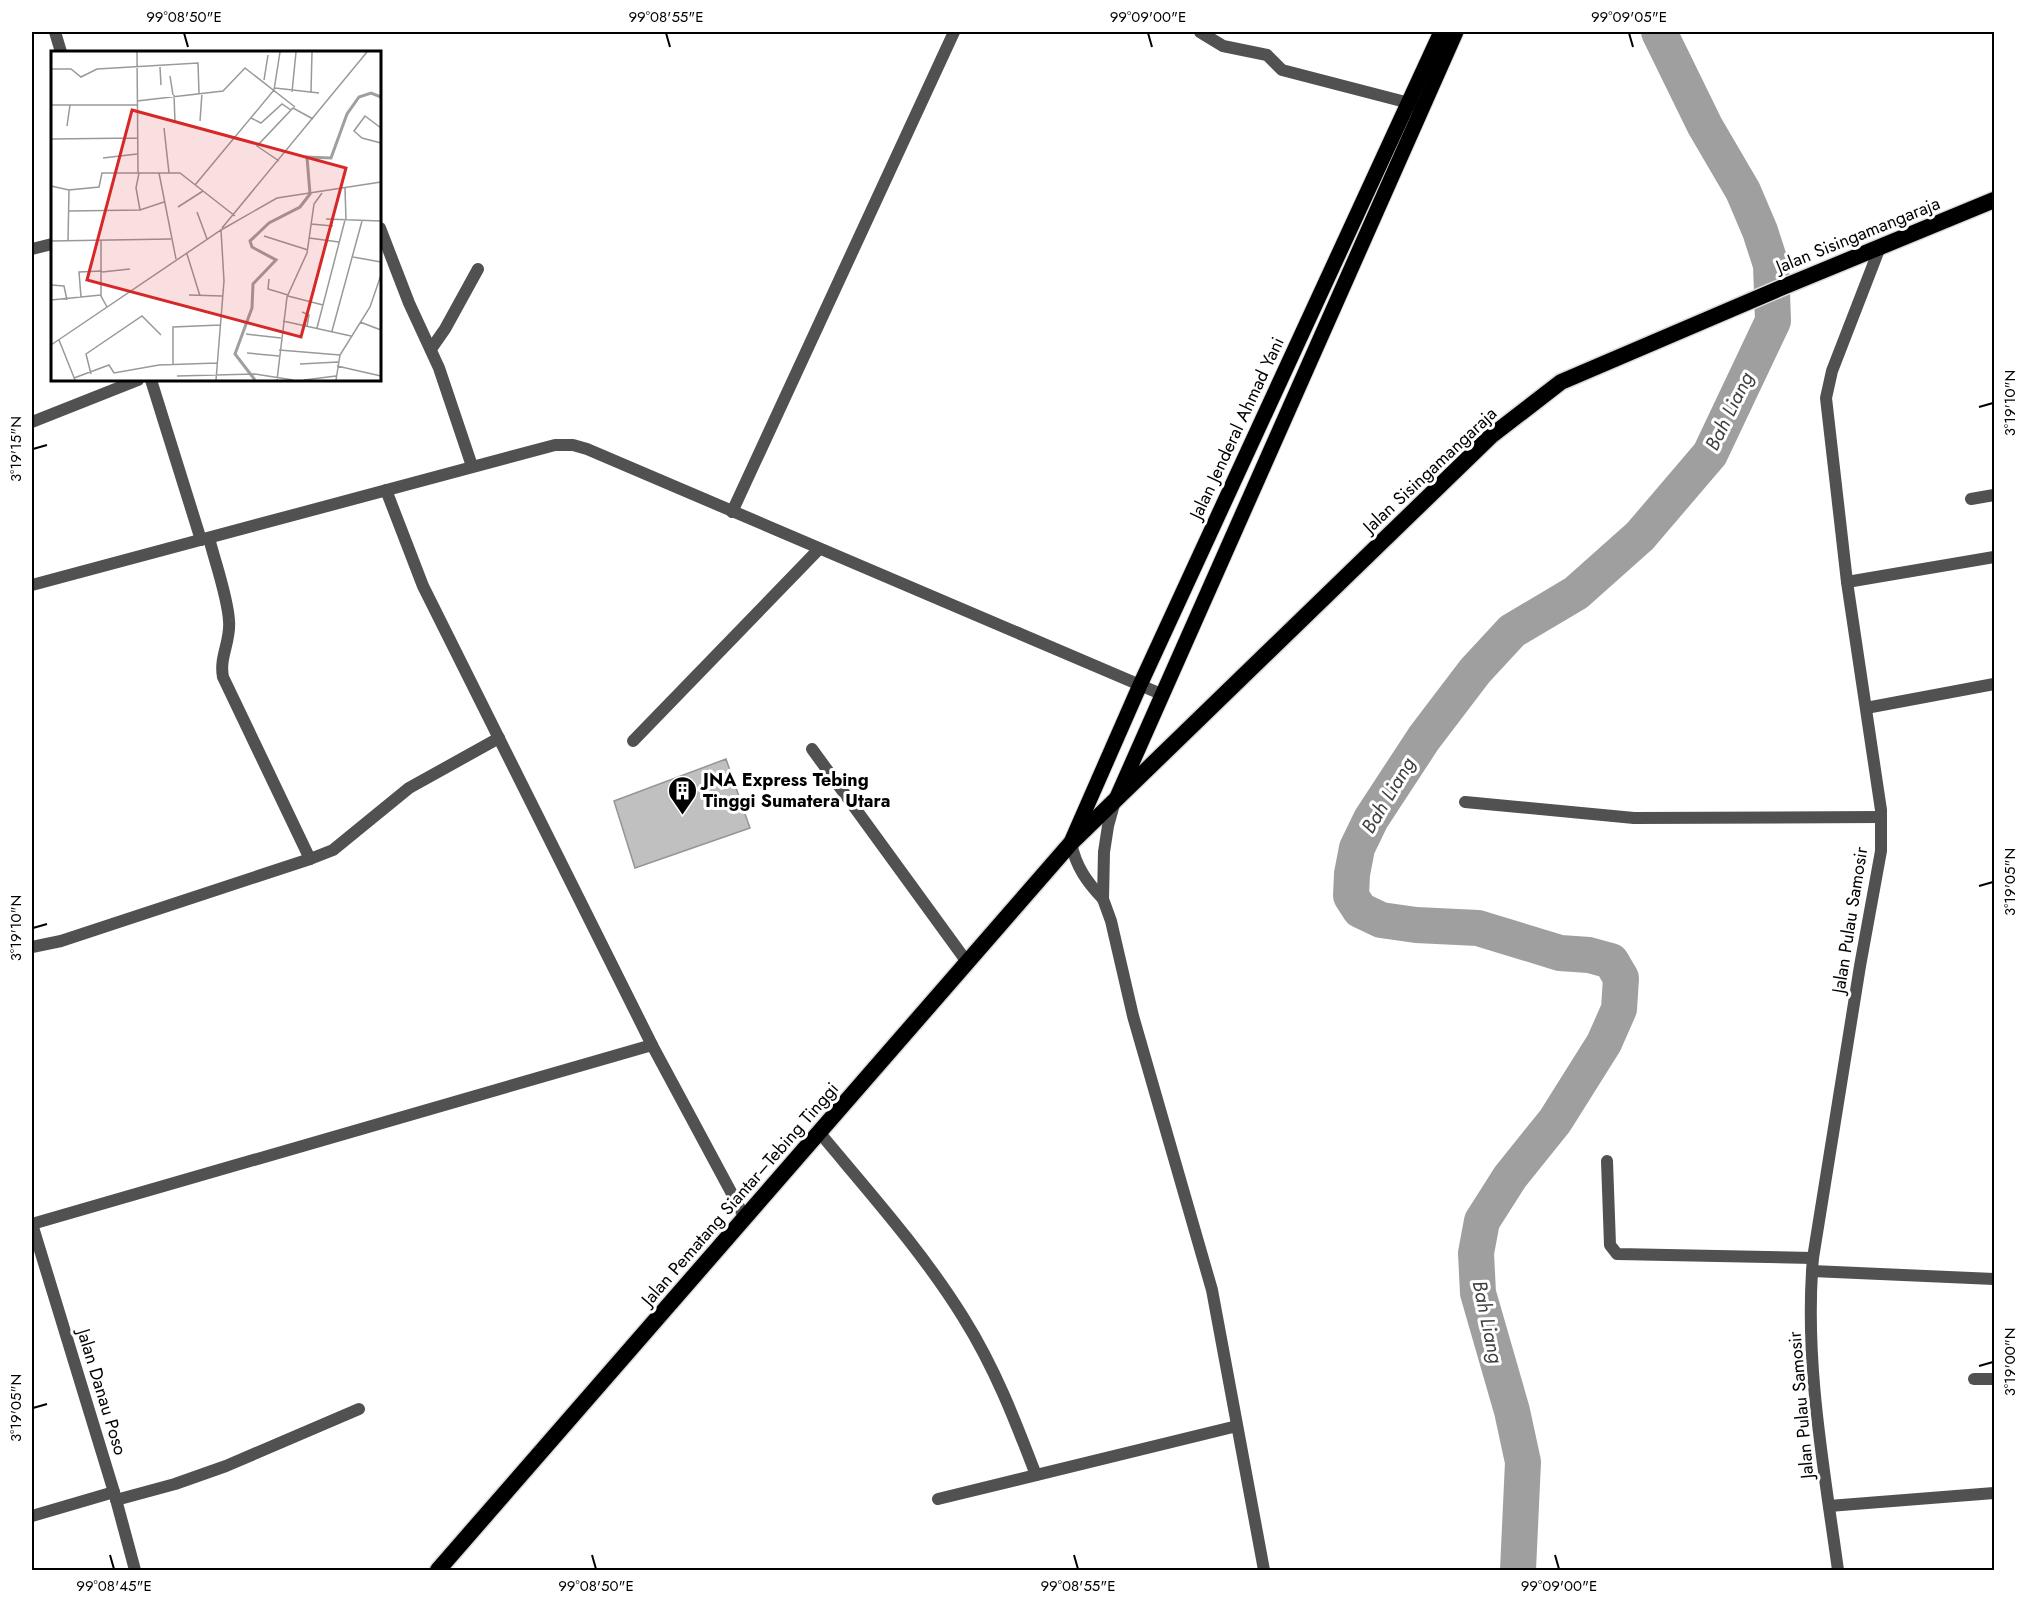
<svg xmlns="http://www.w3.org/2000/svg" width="2026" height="1602" font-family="Jost,sans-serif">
<rect width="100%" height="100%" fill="#fff"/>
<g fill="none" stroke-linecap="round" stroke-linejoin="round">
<!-- river -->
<polyline stroke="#9f9f9f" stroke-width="36" points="1518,1570 1523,1462 1512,1411 1478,1293 1476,1253 1482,1221 1510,1177 1555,1121 1604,1043 1619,1009 1621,978 1611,961 1589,955 1560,953 1478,928 1416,925 1381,920 1360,910 1351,896 1352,874 1357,848 1371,819 1424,738 1475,671 1512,631 1576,593 1640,536 1710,454 1773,321 1771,265 1760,231 1743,191 1705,126 1659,32"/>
</g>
<!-- building -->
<polygon fill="#c0c0c0" stroke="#959595" stroke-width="1.5" points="726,759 750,828 635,868 614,801"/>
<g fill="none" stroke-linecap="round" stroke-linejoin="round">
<defs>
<g id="primary">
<polyline points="1117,797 1456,32"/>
<polyline points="1072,840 1140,685 1441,32"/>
</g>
<polyline id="trunk" points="438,1570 1071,843 1491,436 1561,382 1783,287 1994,200"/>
</defs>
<!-- primary casing -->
<use href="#primary" stroke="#dbdbdb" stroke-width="17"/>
<!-- trunk casing -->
<use href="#trunk" stroke="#dbdbdb" stroke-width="19"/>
<!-- minor -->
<g stroke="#515151" stroke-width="12">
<polyline points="55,32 61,52"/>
<polyline points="1200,32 1223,46 1267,55 1282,70 1417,105"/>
<polyline points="380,228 409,303 439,368 472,466"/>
<polyline points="32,249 52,244"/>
<polyline points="431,349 445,329 478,269"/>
<polyline points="151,380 201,540"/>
<polyline points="32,422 138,380"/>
<polyline points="386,490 423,586 652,1045 745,1218"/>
<polyline points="1971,499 1994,495"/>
<polyline points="732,512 954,32"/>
<path d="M 209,538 C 215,562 228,598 229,621 C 231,641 219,657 223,677 L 310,859"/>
<polyline points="1847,582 1994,557"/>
<polyline points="32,585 555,445 573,445 587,449 1161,694"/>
<polyline points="1866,708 1994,684"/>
<polyline points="633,741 819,549"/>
<polyline points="812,749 967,962"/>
<polyline points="1465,802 1634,818 1881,817"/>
<polyline points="32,947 61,941 310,859 333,850 409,788 499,738"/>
<path d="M 819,1132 C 869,1192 922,1251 963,1317 C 995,1368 1015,1420 1036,1475"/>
<polyline points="1607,1161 1610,1245 1617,1254 1813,1258"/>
<polyline points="32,1224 652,1045"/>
<polyline points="32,1224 114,1492 135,1570"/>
<polyline points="1812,1271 1994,1279"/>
<polyline points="1974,1379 1994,1379"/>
<polyline points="938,1499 1237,1426"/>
<polyline points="116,1500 175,1484 226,1466 359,1409"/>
<polyline points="1829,1506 1994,1493"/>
<polyline points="32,1516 114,1492"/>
<path d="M 1838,1570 C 1824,1468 1804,1362 1813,1258 L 1860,966 L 1881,851 L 1881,810 L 1847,582 L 1826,398 L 1832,371 L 1880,247"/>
</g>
<!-- tertiary -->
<g stroke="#515151" stroke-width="12">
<polyline points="1115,801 1108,826 1104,852 1103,899 1111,921 1133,1016 1212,1290 1264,1570"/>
<path d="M 1071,843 C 1076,867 1087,882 1103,899"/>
</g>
<!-- primary -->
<use href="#primary" stroke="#000" stroke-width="15"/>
<!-- trunk -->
<use href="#trunk" stroke="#000" stroke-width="16"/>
</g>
<!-- ticks -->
<path fill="none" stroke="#000" stroke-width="2" d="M 184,33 L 188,47M 666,33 L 670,47M 1148,33 L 1152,47M 1629,33 L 1633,47M 1979,407 L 1993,403M 33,449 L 47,445M 1979,886 L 1993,882M 33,928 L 47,924M 1979,1366 L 1993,1362M 33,1408 L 47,1404M 110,1555 L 114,1569M 592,1555 L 596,1569M 1074,1555 L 1078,1569M 1555,1555 L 1559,1569"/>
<!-- icons -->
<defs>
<symbol id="building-pin" viewBox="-11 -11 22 30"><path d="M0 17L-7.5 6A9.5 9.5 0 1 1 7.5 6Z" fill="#000" stroke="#fff"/><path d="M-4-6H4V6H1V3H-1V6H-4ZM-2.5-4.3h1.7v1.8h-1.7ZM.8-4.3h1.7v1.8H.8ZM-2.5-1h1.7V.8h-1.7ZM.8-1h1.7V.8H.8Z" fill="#fff"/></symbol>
</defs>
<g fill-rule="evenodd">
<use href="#building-pin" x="666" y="774" width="33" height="45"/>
</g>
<g text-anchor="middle" stroke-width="6" stroke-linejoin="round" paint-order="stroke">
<!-- street labels -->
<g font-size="18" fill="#000" stroke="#fff">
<text transform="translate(1858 235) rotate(-22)" y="6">Jalan Sisingamangaraja</text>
<text transform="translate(1237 428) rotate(-65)" y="6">Jalan Jenderal Ahmad Yani</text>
<text transform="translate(1430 470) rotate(-43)" y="6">Jalan Sisingamangaraja</text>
<text transform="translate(1850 920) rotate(-81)" y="6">Jalan Pulau Samosir</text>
<text transform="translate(740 1194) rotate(-49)" y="6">Jalan Pematang Siantar–Tebing Tinggi</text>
<text transform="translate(102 1392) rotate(73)" y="6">Jalan Danau Poso</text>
<text transform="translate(1801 1405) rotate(-95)" y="6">Jalan Pulau Samosir</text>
</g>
<!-- poi labels -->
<g font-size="18" font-weight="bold" fill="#000" stroke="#fff" text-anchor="start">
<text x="703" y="786">JNA Express Tebing<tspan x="703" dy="21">Tinggi Sumatera Utara</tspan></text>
</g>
<!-- water labels -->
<g font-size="20" font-style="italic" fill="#404040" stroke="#fff">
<text transform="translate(1729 411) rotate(-64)" y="7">Bah Liang</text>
<text transform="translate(1388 795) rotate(-59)" y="7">Bah Liang</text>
<text transform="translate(1488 1322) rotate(78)" y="7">Bah Liang</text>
</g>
</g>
<!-- overview -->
<g transform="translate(51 51)">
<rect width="330" height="330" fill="#fff"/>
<path fill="none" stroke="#9f9f9f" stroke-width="3" d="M 204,329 L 184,303 L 201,257 L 202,233 L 225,209 L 201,196 L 199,190 L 218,172 L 249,156 L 259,143 L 256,106 L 280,107 L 296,63 L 308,46 L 320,42 L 330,46"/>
<path fill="none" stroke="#999" stroke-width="1.5" d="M 86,1 L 87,122M 109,16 L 110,34M 0,18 L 20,18 L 30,26 L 46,18 L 147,12 L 148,42M 119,25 L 122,44M 213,29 L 217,4M 224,37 L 268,42M 241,41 L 245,1M 260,41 L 261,1M 123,44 L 124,71M 86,50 L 172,40 L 194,17 L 244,56M 0,54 L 86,54M 200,67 L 210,72 L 231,53 L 240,59M 149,70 L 151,42M 16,75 L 19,54M 113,77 L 118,122M 330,77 L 314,65 L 303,80 L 311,87 L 330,92M 0,88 L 86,87M 52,107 L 86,103M 228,110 L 206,95 L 242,57 L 262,68M 88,122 L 85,137 L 89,159M 108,122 L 125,208M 144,134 L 223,39 L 229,1M 0,135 L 18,139M 294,137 L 295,169M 127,156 L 152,140M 17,160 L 89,159 L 113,151M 146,161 L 156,188M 275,168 L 330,170M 260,173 L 282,175M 171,177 L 316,1M 213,185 L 257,199M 258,187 L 288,191M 50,189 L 50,245 L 56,256M 0,190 L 120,188M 17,190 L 18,139 L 48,136 L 51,122 L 129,122 L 184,165M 136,203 L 149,245M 302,206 L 330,211M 51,221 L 79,218M 218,228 L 217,238 L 237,244M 0,234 L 13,235 L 16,249M 138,244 L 171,245M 237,245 L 272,254M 30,246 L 28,221 L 51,220M 0,249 L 50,244M 251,261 L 258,264 L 256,275M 232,270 L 300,285M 309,271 L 330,279M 266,277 L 294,169M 281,280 L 311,170M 195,283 L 230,287M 8,289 L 24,329M 0,294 L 170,179 L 226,147 L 330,131M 228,299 L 289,304M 196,302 L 228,305M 122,313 L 122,276 L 169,274M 249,313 L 287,311M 286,315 L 330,325M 40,323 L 35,303 L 91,265 L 110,284M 126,325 L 204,323 L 242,329M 23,327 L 58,314 L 63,322 L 108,314 L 166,312M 165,329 L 173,230 L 170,179M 226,329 L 236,246 L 256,202 L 263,153 L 271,142M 253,329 L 285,325M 285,329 L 289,304 L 319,256 L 330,224"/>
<path fill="#d62828" fill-opacity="0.15" stroke="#d62828" stroke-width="3" d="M 81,59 L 295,117 L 250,286 L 36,229 Z"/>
<rect width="330" height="330" fill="none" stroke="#000" stroke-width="3"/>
</g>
<!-- border -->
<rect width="2026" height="1602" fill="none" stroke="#ffffff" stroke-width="66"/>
<rect x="33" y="33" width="1960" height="1536" fill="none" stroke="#000" stroke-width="2"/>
<g font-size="15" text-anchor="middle" fill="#000">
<text x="184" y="22">99°08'50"E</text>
<text x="666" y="22">99°08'55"E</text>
<text x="1148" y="22">99°09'00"E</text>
<text x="1629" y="22">99°09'05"E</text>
<text transform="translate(2010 403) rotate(-90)" y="5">3°19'10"N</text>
<text transform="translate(16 449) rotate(-90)" y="5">3°19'15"N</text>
<text transform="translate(2010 882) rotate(-90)" y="5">3°19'05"N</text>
<text transform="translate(16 928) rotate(-90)" y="5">3°19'10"N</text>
<text transform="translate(2010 1362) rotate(-90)" y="5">3°19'00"N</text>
<text transform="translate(16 1408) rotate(-90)" y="5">3°19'05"N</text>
<text x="114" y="1591">99°08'45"E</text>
<text x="596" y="1591">99°08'50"E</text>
<text x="1078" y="1591">99°08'55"E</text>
<text x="1559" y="1591">99°09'00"E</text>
</g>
</svg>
